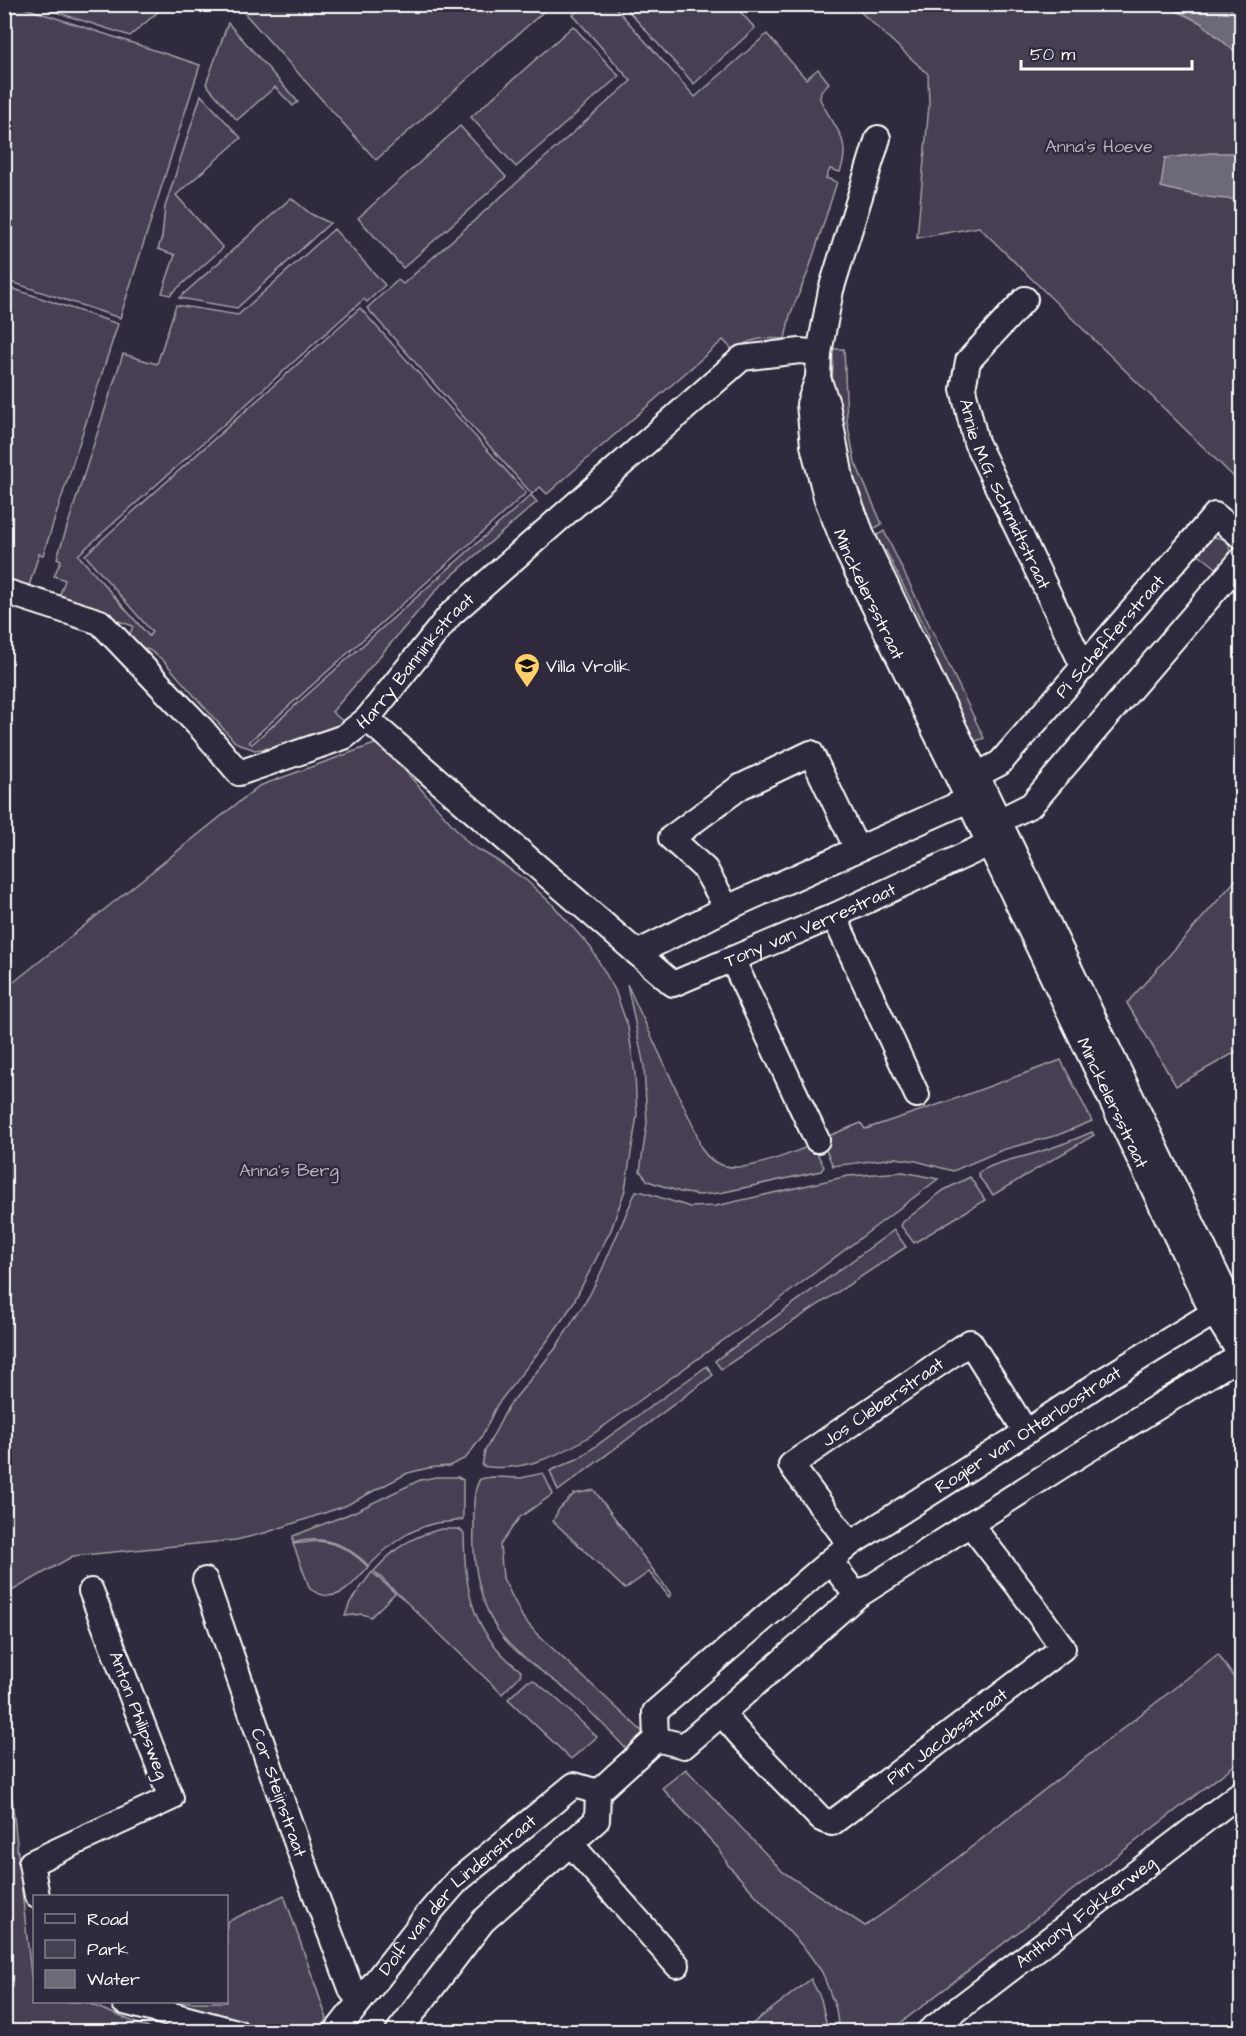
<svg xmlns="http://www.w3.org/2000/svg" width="1246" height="2036" font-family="'Architects Daughter',sans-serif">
<rect width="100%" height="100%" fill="#2f2a3d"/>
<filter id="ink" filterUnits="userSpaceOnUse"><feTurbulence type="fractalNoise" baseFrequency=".0167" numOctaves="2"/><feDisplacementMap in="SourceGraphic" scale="12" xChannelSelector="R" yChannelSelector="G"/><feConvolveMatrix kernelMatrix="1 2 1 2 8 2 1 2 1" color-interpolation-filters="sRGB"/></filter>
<g filter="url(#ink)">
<!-- green -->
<g fill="#464152" stroke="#a2a0a8" stroke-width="1.5">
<polygon points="5,4 16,5 200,65 120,318 5,280"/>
<polygon points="34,5 166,5 130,36"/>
<polygon points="237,5 551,5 376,160"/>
<path d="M 585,5 L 613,5 L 695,97 L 767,34 L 806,79 L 818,69 L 829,83 L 821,91 L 820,99 C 832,126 853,138 840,172 L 830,169 L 826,178 L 837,182 L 808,272 L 790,315 L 785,339 C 766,338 749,337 734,351 L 723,340 L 547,494 L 540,487 L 532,494 L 367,308 L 398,280 L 403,284 L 631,81 L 573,15 Z"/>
<polygon points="623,5 734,5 755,28 694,84"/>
<polygon points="853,5 1241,5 1241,484 979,227 917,238 929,105 928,74"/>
<polygon points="228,23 298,102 293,106 275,87 237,120 206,84"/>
<polygon points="573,26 619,76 516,167 471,117"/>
<polygon points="201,95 241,138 176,195 223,248 170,295 162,293 175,255 158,249 162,237 165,207"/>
<polygon points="460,126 506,177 403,268 358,218"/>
<polygon points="291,198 311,214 330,223 237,308 179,298"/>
<polygon points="334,229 385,285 367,302 364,299 78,555 149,636 152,632 85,555 360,308 526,493 249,742 252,744 531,495 537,502 439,587 332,712 344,722 334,732 323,737 269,748 255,750 244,746 235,742 163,660 149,650 127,642 133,626 58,600 65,580 54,576 61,560 57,558 123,354 157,364 176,305 238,315"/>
<polygon points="5,286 118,324 43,555 39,554 28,589 5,581"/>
<polygon points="833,349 844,349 847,421 855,462 882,524 869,532 853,500 832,401"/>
<polygon points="884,531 984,738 969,744 919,641 929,637 886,551 876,555 871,539"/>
<path d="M 1209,537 C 1238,536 1231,556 1221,572 L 1194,550 Z"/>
<polygon points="380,742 469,844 498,861 527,881 553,905 591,948 615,990 628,1027 635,1074 637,1116 625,1190 611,1230 571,1307 548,1340 497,1405 481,1438 466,1458 449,1466 428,1468 408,1473 345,1506 265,1533 236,1540 73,1556 5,1595 5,989 259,786"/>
<polygon points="1241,874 1241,1049 1176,1086 1127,1003"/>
<path d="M 627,984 L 696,1132 C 698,1137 699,1145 702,1149 C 724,1187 783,1155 813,1145 L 824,1167 L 821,1171 L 720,1193 L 699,1195 L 680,1192 L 648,1181 L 640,1171 L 647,1123 L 644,1066 Z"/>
<polygon points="1061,1060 1092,1121 1058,1135 1002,1150 953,1171 916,1161 895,1158 833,1166 821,1139 861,1123 865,1129 952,1100"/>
<path d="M 1092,1132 L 1094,1135 L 993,1195 L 979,1177 L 978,1173 C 995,1162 1016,1159 1036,1153 C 1055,1147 1074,1140 1092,1132 Z"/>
<path d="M 903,1172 L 938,1179 L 771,1306 L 593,1434 C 562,1455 521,1473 482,1466 L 485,1451 L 508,1407 L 555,1349 L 589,1296 L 601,1272 L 636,1191 L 643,1192 L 690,1207 L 716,1206 L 848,1176 Z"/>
<polygon points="970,1177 985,1200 914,1243 901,1226 903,1222 944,1190"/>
<polygon points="894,1230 906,1247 721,1369 715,1361"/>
<polygon points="707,1366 713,1375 558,1491 550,1471 579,1458"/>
<path d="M 543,1473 L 553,1494 L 519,1518 L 500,1545 L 503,1578 L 523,1618 L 537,1634 L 646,1735 L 630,1753 C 609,1731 589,1708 565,1689 C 546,1674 525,1661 508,1643 C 481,1614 472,1566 474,1528 C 474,1512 472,1492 480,1479 L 491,1477 L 521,1478 Z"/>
<path d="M 436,1477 L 458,1477 L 463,1480 L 463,1519 C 455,1523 445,1521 436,1523 C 407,1530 389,1545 369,1566 C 347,1544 323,1534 293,1543 L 293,1536 L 354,1512 L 420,1480 Z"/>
<polygon points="594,1490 671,1594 669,1597 649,1572 625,1589 553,1521 559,1509 574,1494"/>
<path d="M 441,1529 L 459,1529 L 464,1533 C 465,1592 471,1632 521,1671 L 520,1676 L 502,1694 L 374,1571 C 395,1548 410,1537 441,1529 Z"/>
<path d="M 318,1541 C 339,1543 353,1552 368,1567 C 351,1586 337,1607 310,1589 L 293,1544 Z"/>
<polygon points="372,1572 395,1593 371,1617 362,1614 345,1616 350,1602"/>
<polygon points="1218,1654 1241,1688 1241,1760 890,2031 839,2031 836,2009 822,1972 806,1950 728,1865 720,1850 662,1788 686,1769 783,1872 865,1926 919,1888"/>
<polygon points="533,1680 556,1698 597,1737 571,1759 508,1699 526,1682"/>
<polygon points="4,1776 11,1789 34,2002 85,2002 156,2031 5,2031"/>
<polygon points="284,1895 327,2019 319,2031 272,2031 164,2002 226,2002 227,1922"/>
<polygon points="811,1979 821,1999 828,2031 743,2031"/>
</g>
<!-- water -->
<g fill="#6d6a77" stroke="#a7a6ad" stroke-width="1.5">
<polygon points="1165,5 1241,5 1241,57 1201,23"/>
<path d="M 1211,153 L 1241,153 L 1241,199 C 1213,200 1188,194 1161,187 L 1165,158 Z"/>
</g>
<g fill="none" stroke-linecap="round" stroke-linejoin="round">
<defs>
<g id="minor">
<path id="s1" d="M 878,138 L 831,290 L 819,353 L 818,378 L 809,404 L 813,445 L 826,497 L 848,553 L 958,778 L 1207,1301 L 1242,1357"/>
<path id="s2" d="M 1025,299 L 968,361 L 963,389 L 976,442 L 1084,668"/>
<polyline points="818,378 827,404 842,483 864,540 1223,1288 1242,1320"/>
<path id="s3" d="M 4,591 L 100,622 L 202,729 L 239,773 L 344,737 L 367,719 L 450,615 L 742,358 L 800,351 L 819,353"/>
<path id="s4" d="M 367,719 L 673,984 L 834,916 L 989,844 L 999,821 L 1031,805 L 1242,559"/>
<polyline points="727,908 705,869 671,838 740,787 811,753 857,849"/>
<polyline points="834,916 917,1095"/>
<path id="s5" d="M 637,953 L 727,908 L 968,800 L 977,775 L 1000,763 L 1215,515 L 1242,537"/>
<polyline points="732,959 817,1140"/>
<path id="s6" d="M 850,1544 L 791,1465 L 970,1342 L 1026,1432"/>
<polyline points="830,1561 857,1596"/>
<path id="s7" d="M 205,1580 L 304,1864 L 352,1991 L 361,1999"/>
<path id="s8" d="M 722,1714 L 742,1737 L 821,1819 L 832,1823 L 1063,1648 L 1019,1587 L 970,1524"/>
<path id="s9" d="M 656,1739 L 655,1712 L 850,1544 L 1026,1432 L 1107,1378 L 1228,1304"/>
<polyline points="656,1739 684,1746 857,1596 1063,1465 1242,1355"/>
<polyline points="570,1843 677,1965"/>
<polyline points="37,1896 31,1863 171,1798 91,1591"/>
<polyline points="124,2002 237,2032"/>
<path id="s10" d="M 336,2032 L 430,1912 L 457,1881 L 574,1785 L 598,1792"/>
<polyline points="398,2032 483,1921 597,1820 598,1792 656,1739"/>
<path id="s11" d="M 928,2032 L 1242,1792"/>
</g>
</defs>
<!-- minor casing -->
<use href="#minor" stroke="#fff" stroke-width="28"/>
<!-- minor -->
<use href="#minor" stroke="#2f2a3d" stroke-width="24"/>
</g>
</g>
<!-- icons -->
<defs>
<symbol id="school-pin" viewBox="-11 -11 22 30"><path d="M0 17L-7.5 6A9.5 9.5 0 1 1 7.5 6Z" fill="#ffd166" stroke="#2f2a3d"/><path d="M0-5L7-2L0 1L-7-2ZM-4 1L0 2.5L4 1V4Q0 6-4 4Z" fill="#111"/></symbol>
</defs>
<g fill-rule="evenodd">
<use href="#school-pin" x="512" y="651" width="30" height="40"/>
</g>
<g text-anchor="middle" stroke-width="5" stroke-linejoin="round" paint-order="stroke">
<!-- park labels -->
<g font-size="18" fill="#b5b3ba" stroke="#2f2a3d">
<text x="1099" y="152">Anna's Hoeve</text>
<text x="289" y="1176">Anna's Berg</text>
</g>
<!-- street labels -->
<g font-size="18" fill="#fff" stroke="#2f2a3d">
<text dy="6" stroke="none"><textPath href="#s2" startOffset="226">Annie M.G. Schmidtstraat</textPath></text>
<text dy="6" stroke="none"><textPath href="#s1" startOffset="477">Minckelersstraat</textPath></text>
<text dy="6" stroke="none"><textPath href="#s5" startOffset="585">Pi Schefferstraat</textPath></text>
<text dy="6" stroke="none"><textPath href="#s3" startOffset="522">Harry Banninkstraat</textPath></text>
<text dy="6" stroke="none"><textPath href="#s4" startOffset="554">Tony van Verrestraat</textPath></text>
<text dy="6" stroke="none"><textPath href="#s1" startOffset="1041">Minckelersstraat</textPath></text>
<text dy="6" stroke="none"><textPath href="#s6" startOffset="210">Jos Cleberstraat</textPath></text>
<text dy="6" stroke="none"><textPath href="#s9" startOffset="496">Rogier van Otterloostraat</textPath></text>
<text transform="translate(139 1715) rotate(69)" y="6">Anton Philipsweg</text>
<text dy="6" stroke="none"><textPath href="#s8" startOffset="300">Pim Jacobsstraat</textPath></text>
<text dy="6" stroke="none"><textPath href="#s7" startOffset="225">Cor Steijnstraat</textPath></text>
<text dy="6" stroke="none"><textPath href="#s10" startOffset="184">Dolf van der Lindenstraat</textPath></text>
<text dy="6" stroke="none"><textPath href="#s11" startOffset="198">Anthony Fokkerweg</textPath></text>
</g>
<!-- poi labels -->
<g font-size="18" fill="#fff" stroke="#2f2a3d" text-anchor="start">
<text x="546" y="672">Villa Vrolik</text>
</g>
</g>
<!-- margin -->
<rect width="1246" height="2036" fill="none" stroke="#2f2a3d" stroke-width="24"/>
<rect x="12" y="12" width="1222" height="2012" fill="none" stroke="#fff" stroke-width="2" filter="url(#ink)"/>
<!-- legend -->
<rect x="33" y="1895" width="195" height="108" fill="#2f2a3d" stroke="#827f8b" stroke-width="1.5"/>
<rect x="45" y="1914" width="30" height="9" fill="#2f2a3d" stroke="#827f8b" stroke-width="1.5"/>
<text x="87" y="1925" font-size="18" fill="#ffffff">Road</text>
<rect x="45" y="1940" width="30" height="18" fill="#464152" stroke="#827f8b" stroke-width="1.5"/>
<text x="87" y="1955" font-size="18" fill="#ffffff">Park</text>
<rect x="45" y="1970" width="30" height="18" fill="#6d6a77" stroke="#827f8b" stroke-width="1.5"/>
<text x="87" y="1985" font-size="18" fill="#ffffff">Water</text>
<!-- scale -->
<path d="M1021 60v9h171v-9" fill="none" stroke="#ffffff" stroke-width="3"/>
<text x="1030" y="60" font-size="18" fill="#ffffff" stroke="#2f2a3d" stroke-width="4.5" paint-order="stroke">50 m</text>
</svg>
